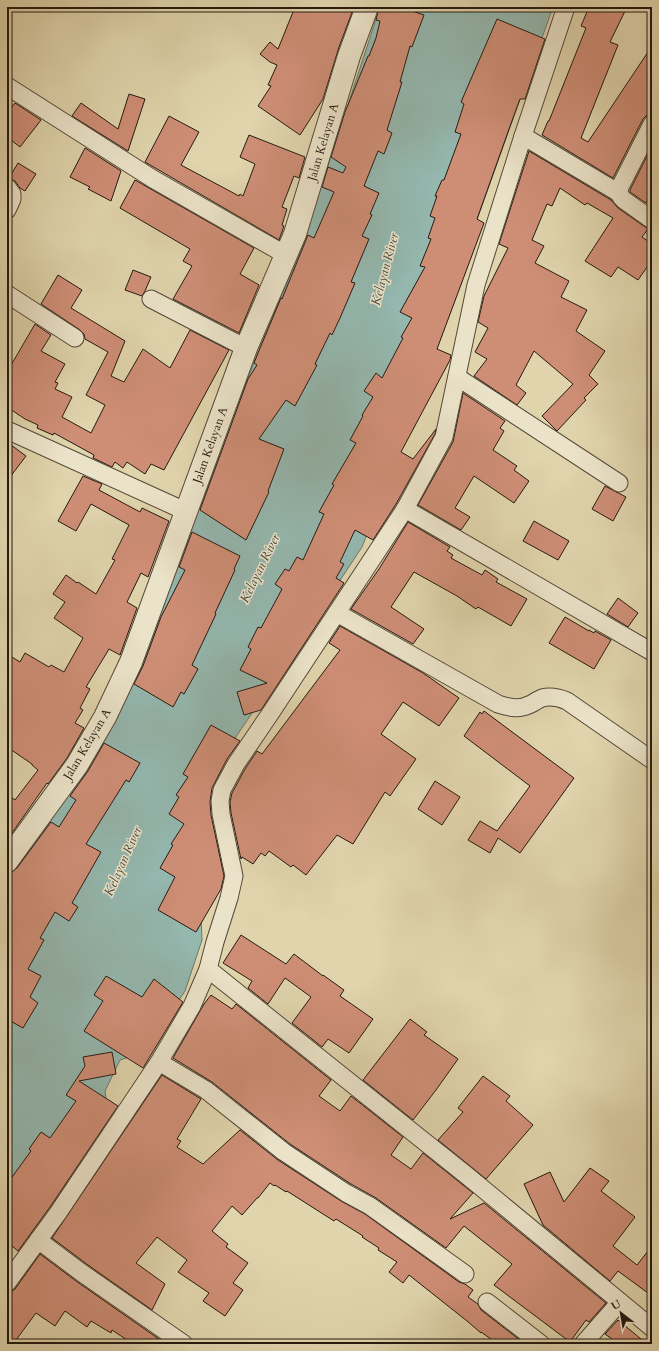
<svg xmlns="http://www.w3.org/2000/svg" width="659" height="1351" font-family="Cardo,serif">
<rect width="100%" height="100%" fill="#e0d4ac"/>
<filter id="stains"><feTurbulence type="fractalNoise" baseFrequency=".005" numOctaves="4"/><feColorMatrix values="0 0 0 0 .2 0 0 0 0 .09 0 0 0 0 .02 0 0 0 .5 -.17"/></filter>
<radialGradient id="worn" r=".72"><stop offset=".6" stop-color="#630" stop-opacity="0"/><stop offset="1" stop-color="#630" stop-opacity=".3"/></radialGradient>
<!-- water -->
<polygon fill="#94b7ae" stroke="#68786f" points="380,7 553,7 454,284 433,364 362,547 267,691 206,781 197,817 202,940 185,991 144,1052 120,1060 105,1091 107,1106 7,1252 7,874 90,761 138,676 212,468 255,360 300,251"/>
<!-- building -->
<g fill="#ce8e76" stroke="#251a11">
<polygon points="295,7 354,7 339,47 323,99 300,135 258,106 271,86 268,85 277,65 270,62 260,54 270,42 278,49"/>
<polygon points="379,7 400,7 424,15 412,47 410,46 400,82 402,82 387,130 392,133 384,154 378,151 364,186 379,193 370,214 372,215 362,236 369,239 351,282 355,283 340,318 332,335 330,333 315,364 317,365 295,406 286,400 259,439 284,449 268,491 269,492 246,540 200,510 248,379 257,365 254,363 258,353 281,298 282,299 308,235 314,238 334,192 322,187 328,167 343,173 346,167 331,157 345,112 368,56 369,56 376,38 380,21 376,20"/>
<polygon points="589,7 616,7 625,11 610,42 618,45 581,138 588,142 652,46 652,114 647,115 643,119 613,178 542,135 548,121 549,121 586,28 581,26"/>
<polygon points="497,19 545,39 525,99 520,99 513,118 477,219 484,223 437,349 451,355 450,360 401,452 413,459 436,429 435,434 396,504 373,540 355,530 340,562 344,564 336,578 344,583 261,710 244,715 237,692 267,683 240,670 251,649 248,647 258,627 261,628 282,589 275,584 285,569 289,571 297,557 303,560 324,514 319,512 334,485 332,484 356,443 350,440 363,416 362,415 373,397 364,391 376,373 382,378 403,338 401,337 412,318 400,312 425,267 420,266 431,239 428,238 435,218 430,216 437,196 435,196 442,180 444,180 461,134 455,132 464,104 461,102"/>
<polygon points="129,94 145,99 128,151 72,116 81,103 118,129"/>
<polygon points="15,103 41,120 20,147 7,137 7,113"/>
<polygon points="169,116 199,132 181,165 239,196 240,194 243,196 255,164 240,157 249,135 305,157 299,178 294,176 282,207 287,209 282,225 284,226 279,240 145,162"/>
<polygon points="652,146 652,192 646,203 630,192 630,190"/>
<polygon points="85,148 121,171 111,201 88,189 90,187 70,177"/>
<polygon points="529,151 611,200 618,208 648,229 642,237 652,244 652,260 638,280 618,267 611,277 585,261 613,218 587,203 585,205 560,188 552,206 547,204 532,240 544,246 535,263 569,281 561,297 587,310 576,331 605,351 589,375 598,384 584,398 586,400 557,431 542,416 573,384 534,351 516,385 526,393 517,405 474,376 487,359 475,352 488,328 478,322 484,296 508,248 499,244"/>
<polygon points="18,163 36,174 25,191 20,188 15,181 9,178"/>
<polygon points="135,180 254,248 240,274 259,285 239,333 173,299 192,266 183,261 190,249 120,208"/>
<polygon points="133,270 151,277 145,291 142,296 125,290"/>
<polygon points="58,275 82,290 71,308 125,341 111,376 124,382 143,349 170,368 190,330 229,350 164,470 151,464 145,474 127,462 123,468 115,462 112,467 93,458 94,455 54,433 53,435 37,428 38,425 25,419 7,407 7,372 35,324 51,335 41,351 65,364 55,382 58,383 55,389 72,397 62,417 91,433 105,405 86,395 108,352 85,339 84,334 80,330 41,304"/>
<polygon points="463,393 505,421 500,428 504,431 493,450 517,466 514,470 529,481 514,503 474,476 455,508 470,517 461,530 418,505 453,442"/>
<polygon points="7,442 26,456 7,481"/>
<polygon points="83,476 102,484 99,490 140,512 142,508 169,521 148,577 141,573 127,602 137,608 120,655 109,649 86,687 90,689 80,708 83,710 75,723 84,728 67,758 48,784 47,783 7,840 7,794 15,800 38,770 32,765 32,764 7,747 7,654 20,662 25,653 49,667 51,665 64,672 83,638 54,618 65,602 53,594 66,575 77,583 78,582 96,594 115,560 112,559 129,525 91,504 76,531 58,521"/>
<polygon points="605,486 626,497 613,521 592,509"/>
<polygon points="534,521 569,541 558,560 523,541"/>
<polygon points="408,522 450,547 447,551 453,555 451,558 482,575 485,570 498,579 496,582 527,599 511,626 478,607 476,609 457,596 414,572 391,607 424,629 413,644 351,609 379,569"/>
<polygon points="192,532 240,556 234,569 235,570 215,613 216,614 192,665 198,669 184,694 181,692 173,707 134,684 143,666 161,617 185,570 179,567"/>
<polygon points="618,598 638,613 628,627 607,614"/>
<polygon points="565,617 589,631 589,630 594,633 595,631 611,640 594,669 549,643"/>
<polygon points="340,626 423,673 459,698 439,726 403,702 381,734 416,759 390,796 385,792 353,844 337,835 306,875 293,865 291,867 269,851 265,856 261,853 253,864 242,857 241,859 231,813 230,802 232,793 245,769 257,751 262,754 340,650 329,643"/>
<polygon points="484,711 574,778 520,853 498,838 490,853 468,840 480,821 497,831 530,786 464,736 480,712 482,714"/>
<polygon points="211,725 240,741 227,759 212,788 210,802 211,815 224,876 221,889 196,932 158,910 175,877 160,868 173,845 171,844 184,824 169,814 179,797 176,795 188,777 183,774"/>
<polygon points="104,743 140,763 129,782 126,780 86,844 101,852 72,903 78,907 69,921 55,912 40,938 44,940 28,969 41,976 30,997 38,1003 23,1028 7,1019 7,873 12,872 17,868 51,822 59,827 76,800 70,796 88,771"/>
<polygon points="435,781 460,797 442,825 418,809"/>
<polygon points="241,935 286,964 294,954 323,976 323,975 344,990 340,996 373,1019 349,1053 328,1039 322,1047 292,1023 311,997 285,978 268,1004 248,988 252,981 223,963"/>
<polygon points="106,976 142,997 154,979 183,1002 143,1068 84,1031 103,1001 94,995"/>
<polygon points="211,995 232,1009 236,1004 331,1080 319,1096 340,1111 351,1096 403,1137 391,1155 411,1169 423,1153 473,1193 450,1219 484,1203 606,1303 589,1322 586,1320 570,1342 494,1285 512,1264 464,1226 446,1248 376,1198 351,1184 290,1144 212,1082 173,1058 204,1004"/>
<polygon points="410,1019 427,1032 424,1035 458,1059 436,1090 413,1120 363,1080"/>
<polygon points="112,1052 116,1074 79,1081 118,1106 50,1207 18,1251 7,1242 7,1184 31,1151 29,1149 41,1132 50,1138 76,1101 66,1095 85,1066 83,1057"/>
<polygon points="162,1075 201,1099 177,1139 181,1141 177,1147 203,1164 240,1130 278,1160 341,1201 365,1214 459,1282 465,1284 473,1290 468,1297 478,1304 481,1310 525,1344 498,1344 481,1332 481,1333 467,1321 409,1275 403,1283 389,1272 397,1262 378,1250 379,1248 362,1237 363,1236 336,1219 334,1221 287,1191 286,1192 275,1185 274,1186 270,1183 258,1198 257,1198 242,1215 232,1206 212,1231 228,1244 226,1247 248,1263 233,1283 243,1290 225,1316 203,1301 209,1293 178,1272 187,1260 157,1237 136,1263 165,1284 152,1310 88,1265 52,1238"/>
<polygon points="483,1076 510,1096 506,1101 533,1125 486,1179 438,1140 463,1112 458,1108"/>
<polygon points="590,1168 609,1181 601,1191 635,1217 613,1246 637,1265 652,1246 652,1296 618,1271 610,1281 543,1225 524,1184 550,1172 564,1202"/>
<polygon points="40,1254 76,1281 166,1344 133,1344 112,1330 111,1333 91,1321 87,1327 65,1311 55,1326 36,1313 13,1344 7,1344 7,1294 15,1289"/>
<polygon points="618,1320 647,1344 619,1344 605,1334"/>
</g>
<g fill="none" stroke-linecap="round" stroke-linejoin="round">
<defs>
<g id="minor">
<polyline points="7,86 153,179 286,255"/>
<path d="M 652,124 L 620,187 C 619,193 619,196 624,200 L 652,220"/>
<polyline points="523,136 619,193"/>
<polyline points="7,187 12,194 12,199 7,210"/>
<polyline points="7,294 75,338"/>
<polyline points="151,299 246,348"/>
<polyline points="457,377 619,483"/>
<polyline points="7,430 185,511"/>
<polyline points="405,509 652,652"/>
<path d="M 337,613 L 498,704 C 510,708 519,710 531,704 C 535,702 539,699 542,698 C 550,696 560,698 567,701 L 652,760"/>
<polyline points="208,969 465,1174 652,1328"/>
<polyline points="159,1062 206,1090 284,1152 346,1193 370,1206 465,1274"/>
<polyline points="38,1240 82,1273 184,1344"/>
<polyline points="7,1283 58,1213 159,1062 192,1006 208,969 215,942 229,898 234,876 221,814 220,801 222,790 236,764 272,711 405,509 444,437 476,285 523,136 566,7"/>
<polyline points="487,1302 541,1344"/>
<polyline points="583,1344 620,1302"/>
</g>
<polyline id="tertiary" points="7,861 77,765 105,717 131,662 246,348 295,234 349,56 367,7"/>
</defs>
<!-- minor casing -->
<use href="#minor" stroke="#544838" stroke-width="19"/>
<!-- tertiary casing -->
<use href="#tertiary" stroke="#544838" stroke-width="24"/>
<!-- minor -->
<use href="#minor" stroke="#ebe3c9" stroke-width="17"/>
<!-- tertiary -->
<use href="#tertiary" stroke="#ebe3c9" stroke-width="22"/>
</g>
<g text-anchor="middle" stroke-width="3" stroke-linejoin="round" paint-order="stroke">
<!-- street labels -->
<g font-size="12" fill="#251a11" stroke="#ebe3c9">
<text transform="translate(323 142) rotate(-73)" y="4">Jalan Kelayan A</text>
<text transform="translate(210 445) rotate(-70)" y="4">Jalan Kelayan A</text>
<text transform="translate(87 744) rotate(-59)" y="4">Jalan Kelayan A</text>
</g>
<!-- water labels -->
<g font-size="13" font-style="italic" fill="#464940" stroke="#ebe3c9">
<text transform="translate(384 269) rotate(-75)" y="5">Kelayan River</text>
<text transform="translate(259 568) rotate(-64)" y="5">Kelayan River</text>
<text transform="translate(122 861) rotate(-66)" y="5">Kelayan River</text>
</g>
</g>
<!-- margin -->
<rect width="659" height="1351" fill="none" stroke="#e0d4ac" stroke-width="24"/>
<rect x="8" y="8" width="643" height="1335" fill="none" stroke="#251a11" stroke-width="2"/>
<rect x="12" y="12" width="635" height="1327" fill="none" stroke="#251a11"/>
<!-- north arrow -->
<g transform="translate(621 1313) rotate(329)" stroke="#ebe3c9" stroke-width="3" paint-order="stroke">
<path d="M0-3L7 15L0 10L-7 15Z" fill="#251a11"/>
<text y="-6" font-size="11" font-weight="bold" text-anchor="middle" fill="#251a11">U</text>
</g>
<rect width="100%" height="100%" filter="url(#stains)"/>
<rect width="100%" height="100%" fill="url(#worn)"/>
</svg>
